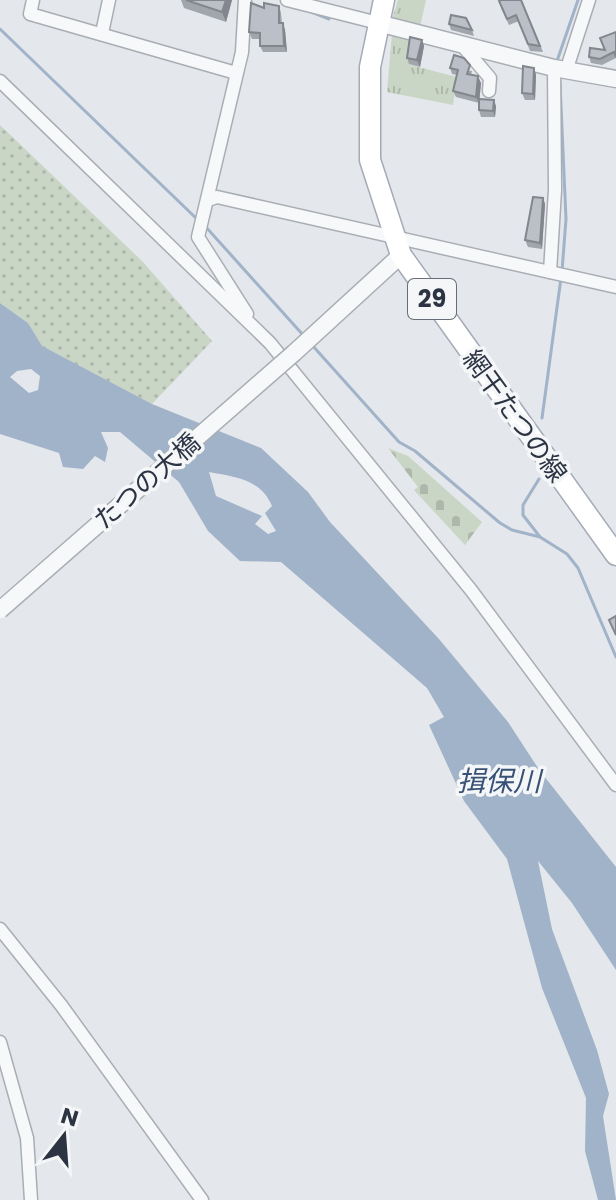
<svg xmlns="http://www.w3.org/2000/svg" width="616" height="1200" font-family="Poppins,'Noto Sans JP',sans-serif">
<defs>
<pattern id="grass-dots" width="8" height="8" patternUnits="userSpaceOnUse" patternTransform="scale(2)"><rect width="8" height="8" fill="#c9d5c5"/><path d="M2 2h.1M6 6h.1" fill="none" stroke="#adb7aa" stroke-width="1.8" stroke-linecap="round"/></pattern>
<pattern id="cemetery-stones" width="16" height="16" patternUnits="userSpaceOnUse" patternTransform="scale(2)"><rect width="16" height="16" fill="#c9d5c5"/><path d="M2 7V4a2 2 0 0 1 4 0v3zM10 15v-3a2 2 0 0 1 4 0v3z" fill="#adb7aa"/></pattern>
<pattern id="park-tufts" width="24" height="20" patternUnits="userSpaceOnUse" patternTransform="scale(2)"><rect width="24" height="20" fill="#c9d5c5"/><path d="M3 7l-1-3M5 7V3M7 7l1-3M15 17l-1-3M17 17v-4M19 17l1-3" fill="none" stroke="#adb7aa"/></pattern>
</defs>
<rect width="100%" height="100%" fill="#e4e7eb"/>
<!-- grass -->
<polygon fill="url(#grass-dots)" points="0,125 143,262 212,341 152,404 41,346 28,323 0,303"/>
<!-- cemetery -->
<polygon fill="url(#cemetery-stones)" points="388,448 408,456 482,522 465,545 414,490 418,487"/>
<!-- park -->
<g fill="url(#park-tufts)">
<polygon points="398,0 426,0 420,27 392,20"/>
<polygon points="392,34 411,38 410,65 457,77 453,105 387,92"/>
</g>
<!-- water -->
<path fill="#a1b3c9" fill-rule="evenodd" d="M 0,303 L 28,323 L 42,346 L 152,404 L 261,448 L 308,492 L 330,522 L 439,639 L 508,722 L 540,771 L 616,867 L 616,970 L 572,903 L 538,861 L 552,929 L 597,1050 L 609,1094 L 603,1116 L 616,1200 L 598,1200 L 585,1151 L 586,1098 L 542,988 L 507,859 L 464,801 L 429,725 L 444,717 L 427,688 L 281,562 L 240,561 L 208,531 L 179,482 L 120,432 L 101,432 L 108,448 L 105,462 L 95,456 L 83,469 L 63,467 L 59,453 L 0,434 ZM 31,369 L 40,376 L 38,390 L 29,393 L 10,377 L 17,371 ZM 209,472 C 235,477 261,479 272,506 L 265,513 L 276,531 L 268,534 L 255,524 L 262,516 L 216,496 Z"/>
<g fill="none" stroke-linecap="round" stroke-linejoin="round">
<!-- stream -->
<g stroke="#a1b3c9" stroke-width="3">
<polyline points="309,11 329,19"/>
<polyline points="0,29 199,221"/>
<polyline points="557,61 578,0"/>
<polyline points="560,83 566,219 562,271"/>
<polyline points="205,226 304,336"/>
<polyline points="312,345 399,442 415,451 500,523 512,530 540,537"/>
<polyline points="542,418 561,278"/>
<polyline points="539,479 523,505 523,515 540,537 567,554 578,568 616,657"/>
</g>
<defs>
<g id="minor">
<polyline points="33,0 30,14 236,73"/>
<polyline points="245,0 242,52 198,237 247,314"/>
<polyline points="287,0 378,23"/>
<polyline points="102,33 109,0"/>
<polyline points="461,44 490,78 489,91"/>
<polyline points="566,71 589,0"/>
<polyline points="0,81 270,343 471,590 616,785"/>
<polyline points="208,200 217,197 616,287"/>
<polyline points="550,272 555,190 554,68"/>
<polyline points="0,929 61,1005 202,1200"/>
<polyline points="0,1042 27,1138 31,1200"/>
</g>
<g id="tertiary">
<polyline points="378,23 554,68 616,79"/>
<polyline points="294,353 401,255"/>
</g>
<polyline id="primary" points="384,0 370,67 370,160 401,255 616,555"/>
</defs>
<!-- minor casing -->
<use href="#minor" stroke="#a9aeb5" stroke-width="15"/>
<!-- tertiary casing -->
<use href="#tertiary" stroke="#a9aeb5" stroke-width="19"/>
<!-- primary casing -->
<use href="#primary" stroke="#a4abb7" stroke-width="23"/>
<!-- minor -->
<use href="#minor" stroke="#f7f8f9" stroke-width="12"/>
<!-- tertiary -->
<use href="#tertiary" stroke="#f7f8f9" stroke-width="16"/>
<!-- primary -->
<use href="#primary" stroke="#fff" stroke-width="20"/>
<defs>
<polyline id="tertiary-bridge" points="0,610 294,353"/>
</defs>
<!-- tertiary-bridge casing -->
<use href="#tertiary-bridge" stroke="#a9aeb5" stroke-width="19" stroke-linecap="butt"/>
<!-- tertiary-bridge -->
<use href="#tertiary-bridge" stroke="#f7f8f9" stroke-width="16"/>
</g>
<!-- wall -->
<g fill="#a1a5ac">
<polygon points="181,0 232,0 226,22 184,8"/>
<polygon points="521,0 543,52 530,51 519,21 509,25 501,8"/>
<polygon points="279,6 281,13 282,23 285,30 287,52 263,52 260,46 260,39 252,39 249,32 264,8"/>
<polygon points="449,24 472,30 474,36 451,30"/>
<polygon points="616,32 616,58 602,65 591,63 589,57 605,50"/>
<polygon points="422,40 424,46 420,67 409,64 407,58"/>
<polygon points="450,68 472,71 471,75 481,83 479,103 456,97 453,91 457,75 452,74"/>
<polygon points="534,68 536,75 535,100 525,100 522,93"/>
<polygon points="496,106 495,117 481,117 479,110"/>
<polygon points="543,198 545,204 542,249 528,247 525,240"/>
</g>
<!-- shaded-wall -->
<g fill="#83868c">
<polygon points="226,0 232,0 226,22 222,12"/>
<polygon points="283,23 285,30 287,52 284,46"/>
<polygon points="422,40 424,46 420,67 417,60"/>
<polygon points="534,68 536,75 535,100 533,94"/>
<polygon points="478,76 481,83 479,103 476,97"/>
<polygon points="494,100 496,106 495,117 493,111"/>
<polygon points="543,198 545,204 542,249 540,243"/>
</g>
<!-- building -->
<g fill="#bbc0c8" stroke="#83868c" stroke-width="2">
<polygon points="186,0 226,0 222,12"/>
<polygon points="501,0 521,0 540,46 528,44 516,15 507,19 499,1"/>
<polygon points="251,3 264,8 264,3 279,6 279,23 283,23 284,46 260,46 260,33 249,32"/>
<polygon points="451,15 466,18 472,30 449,24"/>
<polygon points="616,32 616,57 614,52 600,59 589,57 590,48 605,50 600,38"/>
<polygon points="410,37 422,40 417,60 407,58"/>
<polygon points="454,55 464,58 470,65 467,74 478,76 476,97 453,91 458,70 450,68"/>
<polygon points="523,66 534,68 533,94 522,93"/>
<polygon points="479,99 494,100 493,111 479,110"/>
<polygon points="533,197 543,198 540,243 525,240"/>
<polygon points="616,616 616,635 609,620"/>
</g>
<g text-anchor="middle" stroke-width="7" stroke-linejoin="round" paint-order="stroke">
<!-- shield labels -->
<rect fill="#f4f6f8" stroke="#686e79" stroke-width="2" x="408" y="279" width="48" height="40" rx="6"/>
<g font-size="24" font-weight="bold" fill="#2c3443">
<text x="432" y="307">29</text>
</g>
<!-- street labels -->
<g font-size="26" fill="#2c3443" stroke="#f4f6f8">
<text transform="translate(515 416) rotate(54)" y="9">網干たつの線</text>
<text transform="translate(147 481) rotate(-41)" y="9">たつの大橋</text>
</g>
<!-- water labels -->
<g font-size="28" font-style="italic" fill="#375276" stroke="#f4f6f8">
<text x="499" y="791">揖保川</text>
</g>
</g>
<!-- north arrow -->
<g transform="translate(64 1136) rotate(17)" stroke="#f4f6f8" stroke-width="6" paint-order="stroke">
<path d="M0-6L14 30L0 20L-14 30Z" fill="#2c3443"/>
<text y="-12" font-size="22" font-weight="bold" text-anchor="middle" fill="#2c3443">N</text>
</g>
</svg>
